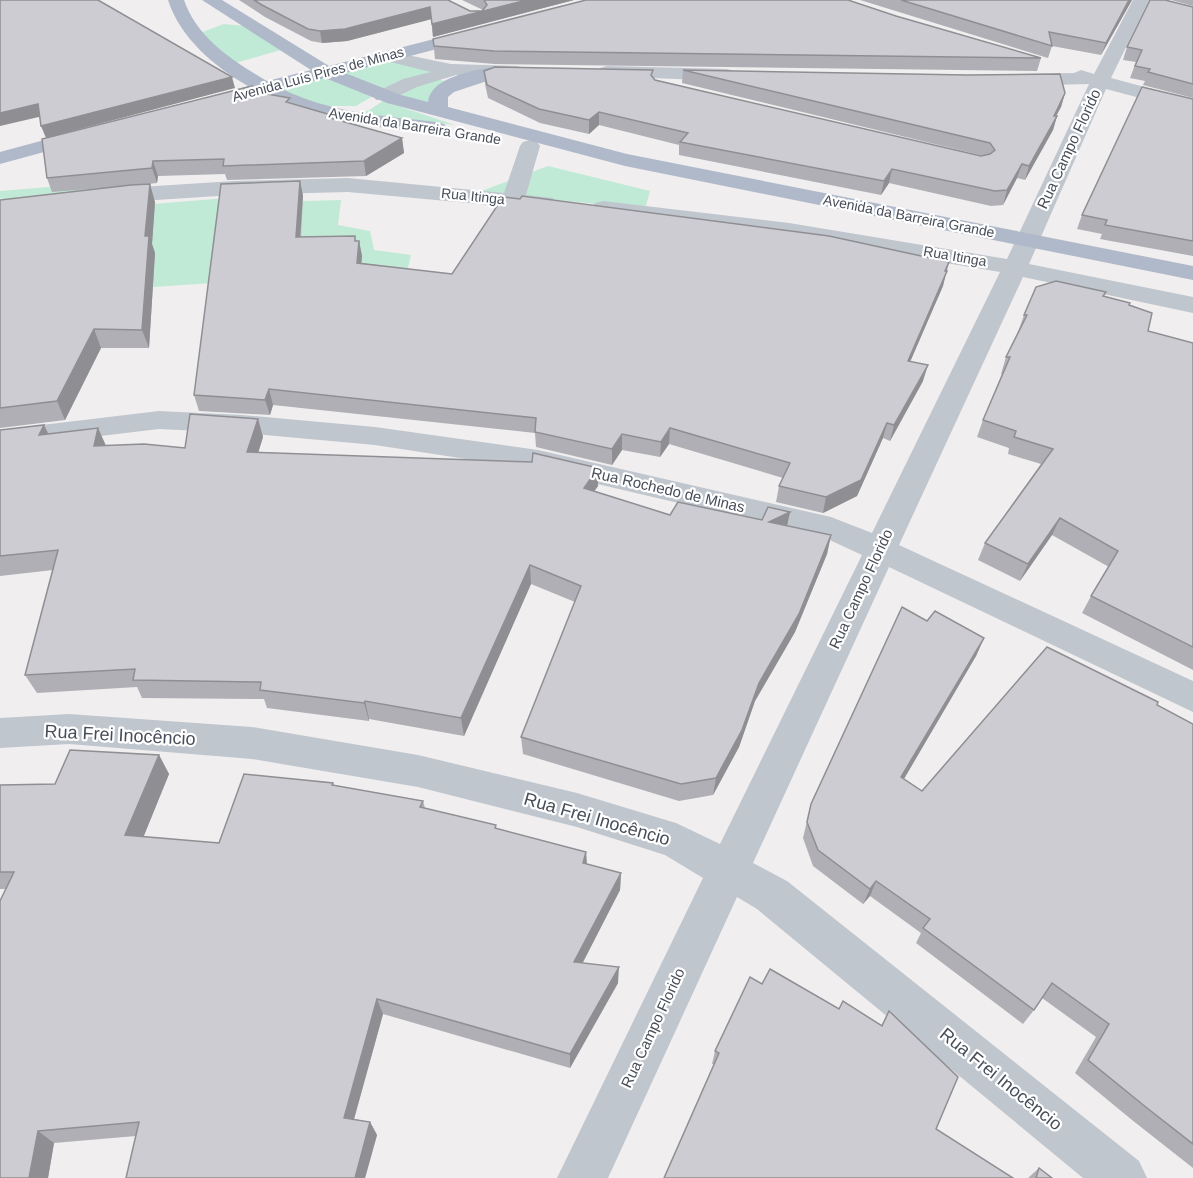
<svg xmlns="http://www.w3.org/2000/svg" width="1193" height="1178" font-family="Helvetica,sans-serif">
<rect width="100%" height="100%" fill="#f0eeee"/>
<!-- green -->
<g fill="#c0ead6">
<polygon points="224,24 244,26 284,49 232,64 197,34"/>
<polygon points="389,60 442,72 381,90 342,73"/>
<polygon points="329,76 373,96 356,106 321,106 282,90"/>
<polygon points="436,79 445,81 434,90 428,105 390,98"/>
<polygon points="383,101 455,125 350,113 368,111"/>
<polygon points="548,166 650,191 645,209 479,192"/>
<polygon points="98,183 91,195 17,202 0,198 0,191"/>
<polygon points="226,198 212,283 140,288 153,204"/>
<polygon points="341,200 338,225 370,231 374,250 411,255 404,284 300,248 274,202"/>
</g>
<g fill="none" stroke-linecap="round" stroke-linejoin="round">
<!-- minor -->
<g fill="#c0c6ce" fill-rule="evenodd">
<polygon points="1133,0 1149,0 1111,78 1193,100 1193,112 1106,89 1029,264 1193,297 1193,313 1023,277 899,545 1193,681 1193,712 889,567 753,863 787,881 1139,1161 1147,1178 1083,1178 757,909 737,897 608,1178 557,1178 703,878 665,855 577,827 418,787 252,759 69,744 0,748 0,718 69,714 252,727 418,755 577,793 676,823 720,844 862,555 823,537 538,470 375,445 242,433 159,429 0,448 0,430 159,411 242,415 375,427 538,450 831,517 872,533 1000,272 789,237 603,215 595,213 592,208 595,203 603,201 789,223 1007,259 1089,84 1015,86 1008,84 1006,80 1008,76 1015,74 1074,73 1081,70 1094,74"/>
<polygon points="388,51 451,64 517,66 524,68 526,72 524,76 517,78 456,75 417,87 390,100 376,100 373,96 376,92 403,79 431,72 382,60 379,56 382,52"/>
<polygon points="607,66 727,69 734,71 736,75 734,79 727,81 600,76 598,72 600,68"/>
<polygon points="530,140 537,142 540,146 526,195 553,198 556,203 553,208 545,210 348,192 234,195 109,203 101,201 98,196 101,191 109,189 234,181 348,178 504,193 520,146 523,142"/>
</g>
<!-- major -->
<g fill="#b0b9ca" fill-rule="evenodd">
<path d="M 168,0 L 184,0 C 197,38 234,62 267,81 L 311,70 L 202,0 L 222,0 L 329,66 L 477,28 L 483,29 L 486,33 L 483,37 L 345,73 L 401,95 L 428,102 C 431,76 475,71 495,66 L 502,68 L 504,72 L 502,76 L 454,92 L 448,97 L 448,107 L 627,154 L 1193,266 L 1193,280 L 625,166 L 387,103 L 325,78 L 282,89 C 332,113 383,116 437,122 L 444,124 L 447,128 L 444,132 L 437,134 L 347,123 L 298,110 L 263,94 L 210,108 L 203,106 L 200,102 L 203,98 L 248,86 C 215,67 180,38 168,0 Z"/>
<polygon points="85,129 92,131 95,135 92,139 0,164 0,152"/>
</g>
</g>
<!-- wall -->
<g fill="#afafb5">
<polygon points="239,0 448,0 470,11 482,11 483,10 462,0 574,0 433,37 431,19 347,41 322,43 311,41 265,17"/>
<polygon points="860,0 1132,0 1101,55 1052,46 1048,58"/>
<polygon points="1171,0 1193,0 1193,6"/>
<polygon points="1193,7 1193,98 1143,85 1145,81 1130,78 1136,62 1123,60 1127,47"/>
<polygon points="896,16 1041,58 1037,71 495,64 435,59 433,39"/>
<polygon points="683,70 1065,93 1061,107 1056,116 1057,116 1053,130 1025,180 1017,178 1003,205 991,206 889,183 881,195 679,155 679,145 599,125 589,134 540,123 488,98 485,84 484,71 653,77 655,80 981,156 984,156 682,83"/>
<polygon points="253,91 291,103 331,115 332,118 402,138 404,153 366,176 227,180 225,174 158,176 157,183 138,185 155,202 152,244 155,253 149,348 101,348 65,420 0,428 0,200 117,187 52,192 47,178"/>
<polygon points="1193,99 1193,256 1100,239 1102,234 1077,229 1082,215"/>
<polygon points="300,181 303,196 301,237 355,236 356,241 359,241 362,256 361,263 452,274 946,271 943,286 910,361 923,381 890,441 883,438 857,496 823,513 776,502 779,486 783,478 669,444 660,457 622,450 612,465 536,447 535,433 273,405 270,415 199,411 194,395"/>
<polygon points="1106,292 1104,296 1129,305 1148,331 1193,343 1193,670 1082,613 1091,596 1109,567 1052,535 1020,581 978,560 985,543 1041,464 1008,454 1009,448 977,437 983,420 1002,374 1001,374 1006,357 1019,332 1018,332 1024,315"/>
<polygon points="258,419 263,437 258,452 598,486 594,491 670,515 762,520 790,512 787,526 831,535 827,554 795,632 755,701 739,747 713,795 679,801 523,754 521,737 575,602 531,584 464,736 369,719 369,721 267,708 264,699 142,698 137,687 37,693 25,675 53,570 0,576 0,430 44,425 49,434 98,428 106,446 185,448"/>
<polygon points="927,621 984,638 976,656 904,779 922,791 1157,705 1193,724 1193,1168 1132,1120 1075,1073 1096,1037 1042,998 1034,1010 1023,1024 916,943 921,933 870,896 863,904 813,866 803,838 811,804"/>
<polygon points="159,755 169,774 143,837 219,843 333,783 334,785 423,801 425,808 497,829 586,852 587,864 621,873 620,890 582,963 618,983 570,1068 383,1014 354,1119 370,1122 377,1135 365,1178 126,1178 136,1136 54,1143 48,1178 0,1178 6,889 0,889 0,785 55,784"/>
<polygon points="762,984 839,1009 881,1026 889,1011 958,1077 712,1064 715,1051"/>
<polygon points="1039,1168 1052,1178 1028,1178"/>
</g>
<!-- shaded-wall -->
<g fill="#8f8f93">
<polygon points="527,0 574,0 433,37 432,24"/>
<polygon points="1129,0 1132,0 1101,55 1106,43"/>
<polygon points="430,7 432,19 347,41 322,43 320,31"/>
<polygon points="232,77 235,88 46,138 41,126"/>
<polygon points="1065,93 1061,107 1049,129 1054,116"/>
<polygon points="38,104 43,116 0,126 0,113"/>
<polygon points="599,112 599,125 589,134 589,120"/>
<polygon points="1057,116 1053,130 1025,180 1029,166"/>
<polygon points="402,138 404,153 366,176 364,161"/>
<polygon points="153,161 158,176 157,183 152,168"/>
<polygon points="1022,164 1017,178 1003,205 1007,190"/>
<polygon points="892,169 889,183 881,195 884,181"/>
<polygon points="300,181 303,196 299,252 296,237"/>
<polygon points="150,184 155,202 152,244 155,253 149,348 142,330 145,236"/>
<polygon points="359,241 362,256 360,278 357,263"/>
<polygon points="949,262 943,286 904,376 908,361"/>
<polygon points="94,329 101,348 65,420 57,401"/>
<polygon points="928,365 923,381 890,441 894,425"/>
<polygon points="269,389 273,405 270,415 265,400"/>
<polygon points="258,419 263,437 253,470 247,452"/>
<polygon points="887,423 883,438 857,496 823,513 826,497"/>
<polygon points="44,425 53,444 39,435"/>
<polygon points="98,428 106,446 94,446"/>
<polygon points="670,428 669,444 660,457 661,442"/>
<polygon points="622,434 622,450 612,465 612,449"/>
<polygon points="598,468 598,486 584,506 584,488"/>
<polygon points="790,512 786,531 769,522"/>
<polygon points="1060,518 1052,535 1020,581 1028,564"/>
<polygon points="831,535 827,554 795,632 755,701 739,747 713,795 716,778 759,683"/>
<polygon points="530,565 531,584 464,736 461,718"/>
<polygon points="984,638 976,656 895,794 901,777"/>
<polygon points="365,701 369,719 369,721 364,703"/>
<polygon points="159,755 169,774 137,853 125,835"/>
<polygon points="586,852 587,869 583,863"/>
<polygon points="621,873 620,890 575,978 574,962"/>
<polygon points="876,881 870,896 863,904 870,889"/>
<polygon points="619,967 618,983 570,1068 570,1054"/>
<polygon points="377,999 383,1014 351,1130 344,1118"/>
<polygon points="370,1122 377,1135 365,1178 355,1178"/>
<polygon points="38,1131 54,1143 48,1178 29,1178"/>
</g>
<!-- building -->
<g fill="#ccccd2" stroke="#8f8f93" stroke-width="1.5">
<polygon points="0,0 98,0 232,77 41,126 38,104 0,113"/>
<polygon points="254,0 448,0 470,11 482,11 487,5 484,0 527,0 432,24 430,7 345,29 320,31 308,29 262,5"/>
<polygon points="586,0 848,0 896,16 1041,58 494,51 434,46 433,39"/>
<polygon points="901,0 1129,0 1106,43 1049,32 1052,46"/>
<polygon points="1150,0 1165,0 1193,7 1193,84 1148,72 1150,69 1135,66 1142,50 1127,47"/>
<polygon points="495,67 653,70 651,75 655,80 981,156 990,154 995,150 990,143 683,70 967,75 1060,74 1065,93 1054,116 1057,116 1029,166 1022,164 1007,190 995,191 892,169 884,181 680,142 688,133 599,112 589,120 539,109 487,85 484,71"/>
<polygon points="252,86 250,91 290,98 286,102 331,115 327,117 402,138 364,161 223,166 224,159 153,161 152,168 47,178 42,139"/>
<polygon points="1142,87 1193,99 1193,241 1105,225 1107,220 1082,215"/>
<polygon points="300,181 296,237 355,236 355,241 359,241 357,263 452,274 503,197 520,199 522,196 829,236 949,262 945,271 947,271 908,361 928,365 894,425 887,423 861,480 826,497 779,486 790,463 670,428 661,442 622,434 612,449 535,432 536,418 269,389 265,400 194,395 221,184"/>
<polygon points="150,184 145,236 149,236 142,330 94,329 57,401 0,408 0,200 131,185"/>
<polygon points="1056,281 1106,292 1103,296 1130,303 1129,305 1152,313 1148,331 1193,343 1193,647 1091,596 1118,551 1060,518 1028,564 985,543 1053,449 1014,437 1016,431 983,420 1010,357 1006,357 1027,315 1024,315 1036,287"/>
<polygon points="190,414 258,419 247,452 532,462 533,453 598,468 584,488 670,515 678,502 762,520 768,507 790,512 769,522 831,535 799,614 759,683 742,730 716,778 681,784 521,737 581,586 530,565 461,718 365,701 364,703 260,690 261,682 133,680 135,669 25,675 58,550 0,556 0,430 44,425 39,435 98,428 94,446 144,444 185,448"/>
<polygon points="902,607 927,621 935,611 984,638 901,777 922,791 1047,647 1158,702 1157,705 1193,724 1193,1144 1147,1108 1088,1060 1109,1024 1052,983 1034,1010 923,928 930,919 876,881 870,889 818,850 807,822 811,804"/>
<polygon points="70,750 159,755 125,835 219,843 244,774 333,783 332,785 423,801 420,807 496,825 495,828 586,852 583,863 621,873 574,962 619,967 570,1054 377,999 344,1118 370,1122 355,1178 126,1178 139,1122 38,1131 29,1178 0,1178 0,901 14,872 0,872 0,785 55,784"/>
<polygon points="770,969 839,1009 843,1001 882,1026 889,1011 958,1077 936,1129 1013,1178 664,1178 719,1053 715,1051 750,977 762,984"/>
<polygon points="1039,1168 1052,1178 1036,1178"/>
</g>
<g text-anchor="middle" stroke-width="4.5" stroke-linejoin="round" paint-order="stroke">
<!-- far-street labels -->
<g font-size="14" fill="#484e59" stroke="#fff">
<text transform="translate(318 74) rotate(-15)" y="5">Avenida Luís Pires de Minas</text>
<text transform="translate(415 126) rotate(9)" y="5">Avenida da Barreira Grande</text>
<text transform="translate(473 196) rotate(6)" y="5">Rua Itinga</text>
<text transform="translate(909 216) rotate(11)" y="5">Avenida da Barreira Grande</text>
<text transform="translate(955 256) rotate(10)" y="5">Rua Itinga</text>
</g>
<!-- street labels -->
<g font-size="15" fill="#484e59" stroke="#fff">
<text transform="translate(1069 149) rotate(-65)" y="5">Rua Campo Florido</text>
<text transform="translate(668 490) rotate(13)" y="5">Rua Rochedo de Minas</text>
<text transform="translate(861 589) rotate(-65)" y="5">Rua Campo Florido</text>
<text transform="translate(653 1028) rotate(-65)" y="5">Rua Campo Florido</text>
</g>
<!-- near-street labels -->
<g font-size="18" fill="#484e59" stroke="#fff">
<text transform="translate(120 735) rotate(3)" y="6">Rua Frei Inocêncio</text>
<text transform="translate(597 819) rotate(16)" y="6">Rua Frei Inocêncio</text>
<text transform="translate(1001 1079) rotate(39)" y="6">Rua Frei Inocêncio</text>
</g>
</g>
</svg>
